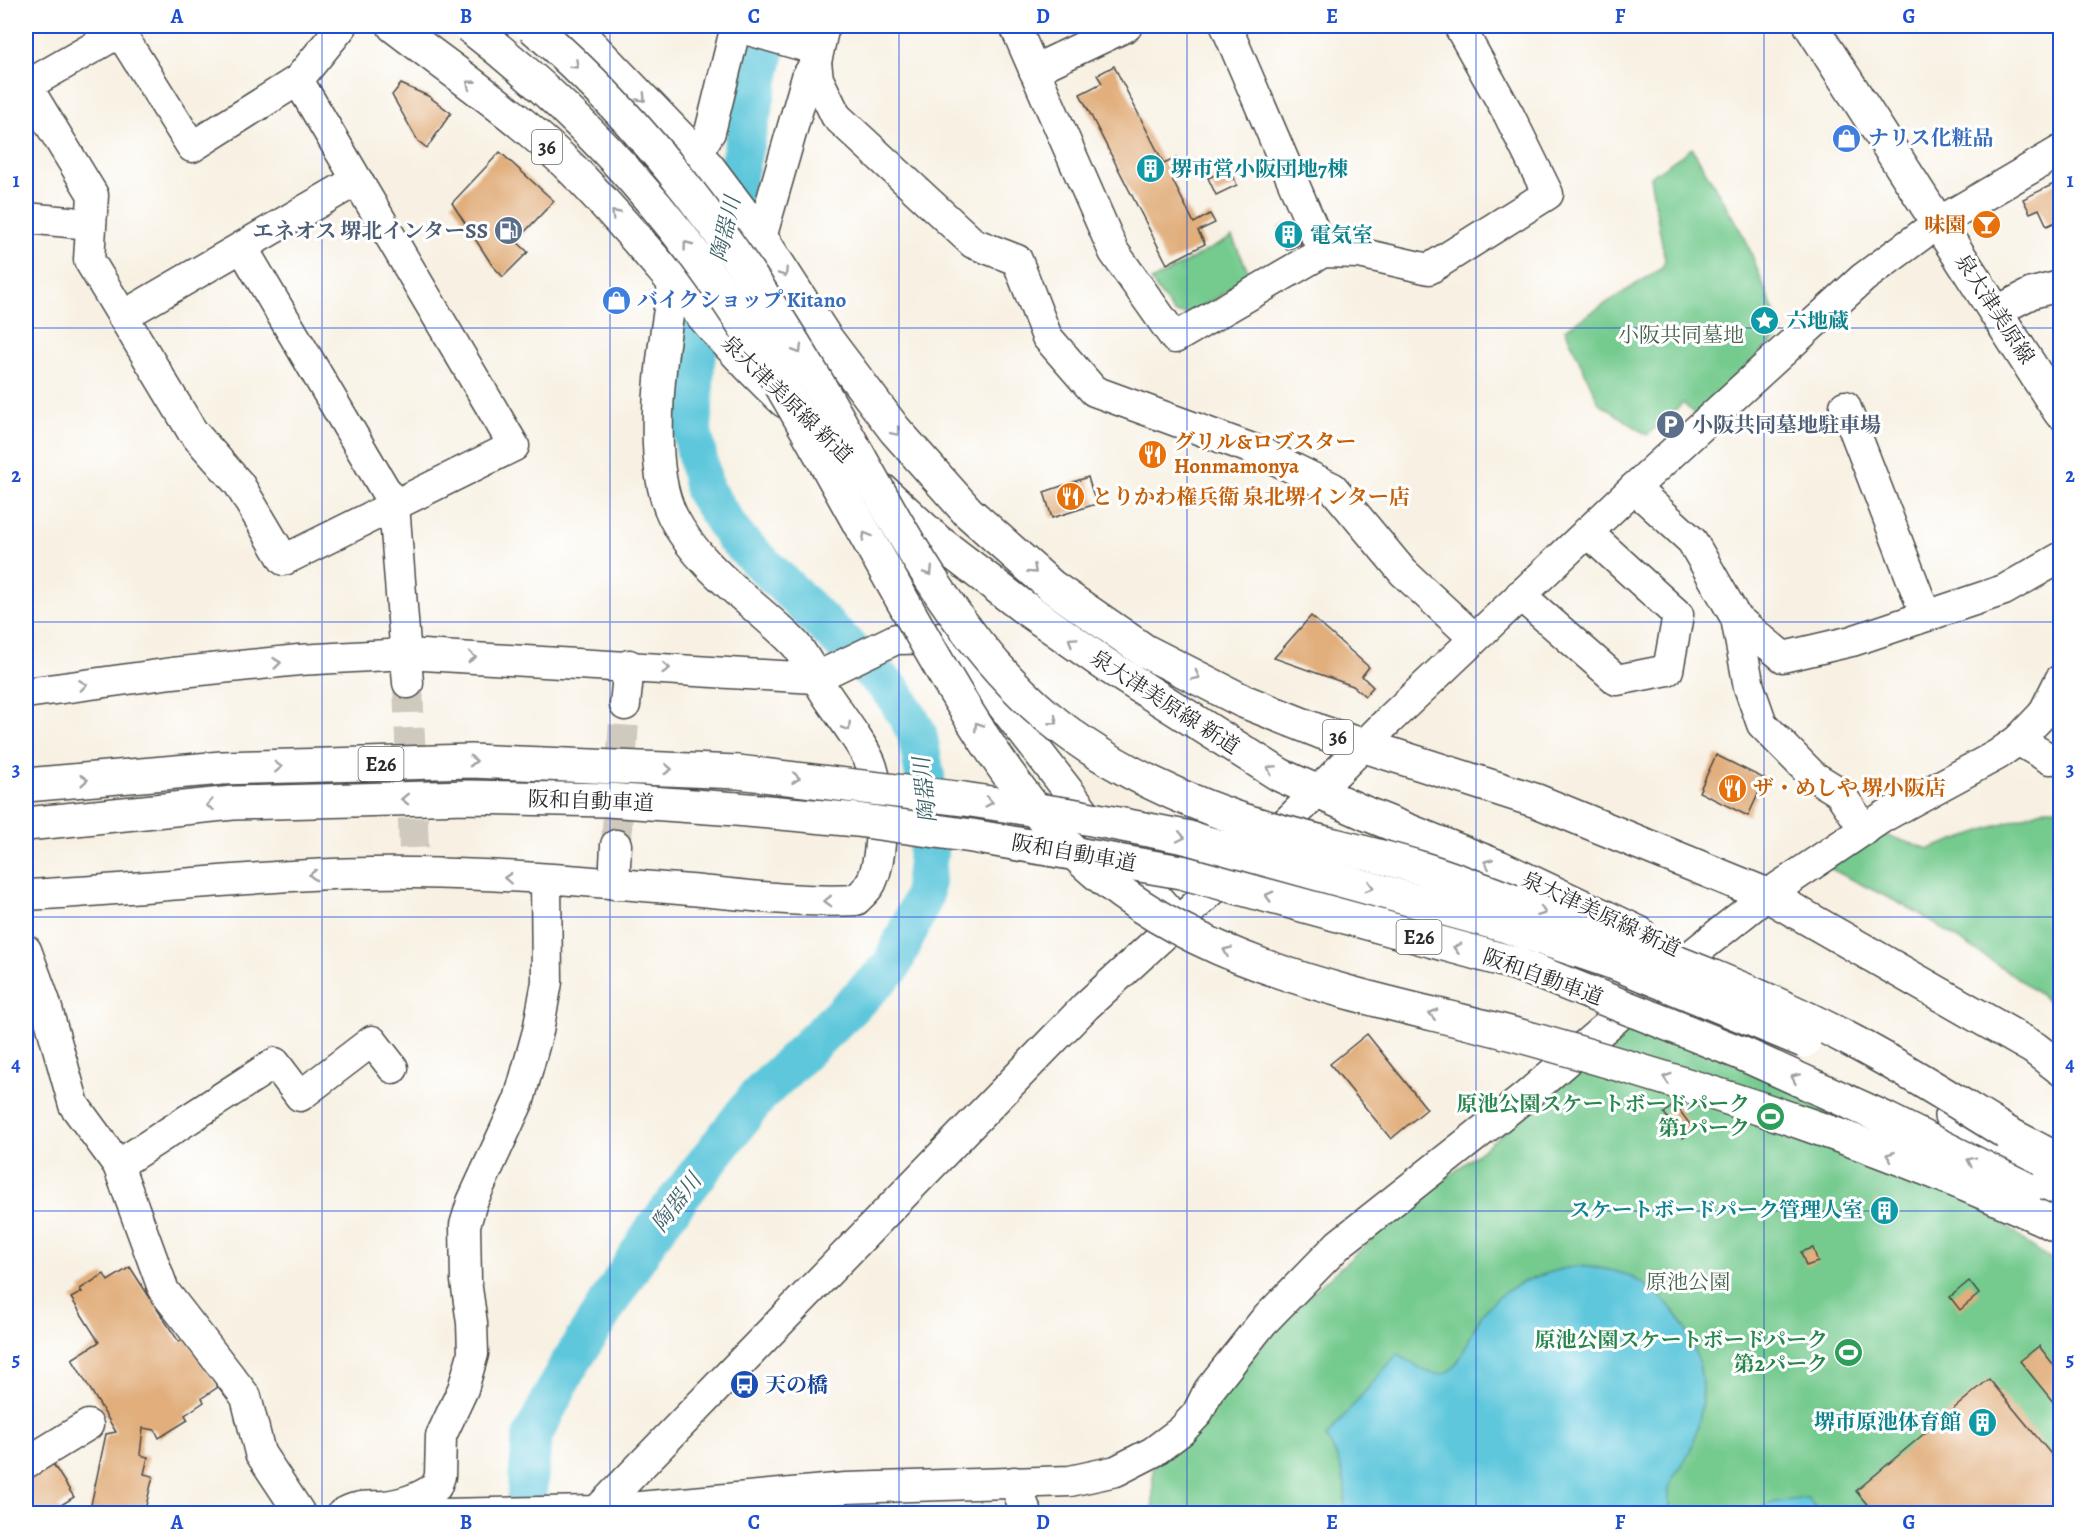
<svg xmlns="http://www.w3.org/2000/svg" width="2086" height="1539" font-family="Alegreya,'Noto Serif JP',serif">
<rect width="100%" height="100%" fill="#fff"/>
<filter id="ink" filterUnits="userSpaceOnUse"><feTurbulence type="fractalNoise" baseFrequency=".0167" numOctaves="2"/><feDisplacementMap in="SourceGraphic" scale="12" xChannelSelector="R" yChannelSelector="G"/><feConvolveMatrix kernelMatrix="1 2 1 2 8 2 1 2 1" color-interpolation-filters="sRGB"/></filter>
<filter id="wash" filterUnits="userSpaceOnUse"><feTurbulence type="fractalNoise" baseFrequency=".008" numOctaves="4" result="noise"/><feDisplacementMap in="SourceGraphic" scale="24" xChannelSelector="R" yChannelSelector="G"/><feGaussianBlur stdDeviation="1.35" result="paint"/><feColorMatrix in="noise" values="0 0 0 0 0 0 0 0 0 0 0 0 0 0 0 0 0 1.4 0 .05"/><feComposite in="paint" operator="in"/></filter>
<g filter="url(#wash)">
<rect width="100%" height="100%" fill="#f8f1e3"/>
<!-- green -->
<g fill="#74ca8e" stroke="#507a5c" stroke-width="1.5">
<polygon points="1692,148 1746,240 1782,333 1695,415 1683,403 1647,435 1599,403 1565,329 1662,268 1665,260 1650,177"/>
<polygon points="1232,237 1251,277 1190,314 1174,313 1151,281"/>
<polygon points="2048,808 2060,808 2060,1010 2009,972 1915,911 1827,867 1882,834 1929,849"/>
<polygon points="1662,1000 1697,1015 1926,1157 2027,1243 2060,1266 2060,1513 1153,1513 1153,1467 1224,1394 1268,1338 1313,1292 1393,1221 1585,1067"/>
</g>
<!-- water -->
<g fill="#5fc7db" stroke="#457983" stroke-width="1.5">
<path d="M 1576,1266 C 1592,1267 1606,1268 1621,1273 C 1680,1294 1713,1361 1699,1421 C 1697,1430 1694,1442 1690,1451 C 1677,1480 1663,1475 1671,1513 L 1344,1513 C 1349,1485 1341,1461 1326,1437 L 1398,1353 C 1465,1409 1457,1340 1489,1306 C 1513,1281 1544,1273 1576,1266 Z"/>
<polygon points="1807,1498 1821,1513 1748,1513 1775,1502"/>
</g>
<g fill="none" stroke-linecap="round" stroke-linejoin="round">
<!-- river -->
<polyline stroke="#5fc7db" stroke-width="40" points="525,1514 532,1437 566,1370 652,1233 758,1096 891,967 923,898 929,843 925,776 917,733 894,693 734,536 704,490 692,431 695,361 771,26"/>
</g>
<g id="blocks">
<!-- building -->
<g fill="#e1ae7c">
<polygon points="1114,66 1164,164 1176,158 1185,175 1173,181 1194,223 1210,214 1215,223 1198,231 1205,244 1167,264 1080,94 1102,83 1097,75"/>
<polygon points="401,84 428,96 451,113 427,148 418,141 392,95"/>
<polygon points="500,152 554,201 516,241 528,252 503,277 492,265 452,203"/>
<polygon points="1230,169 1237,185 1216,195 1208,178"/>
<polygon points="2060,181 2060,220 2047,226 2039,209 2030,213 2023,199"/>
<polygon points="1291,220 1301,244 1287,250 1277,227"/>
<polygon points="1088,477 1096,504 1052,518 1044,492"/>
<polygon points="1311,616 1369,667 1362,676 1373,687 1365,696 1353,686 1274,658"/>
<polygon points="1716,755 1765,779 1748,816 1699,792"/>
<polygon points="1367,1034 1427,1109 1391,1139 1330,1064"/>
<polygon points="1675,1104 1694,1130 1683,1138 1664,1113"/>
<polygon points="1875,1201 1895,1206 1892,1218 1873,1214"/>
<polygon points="1813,1248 1818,1262 1806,1266 1801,1252"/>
<polygon points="130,1267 148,1295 152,1293 160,1306 157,1309 179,1342 186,1338 218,1387 202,1398 204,1402 185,1415 188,1420 159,1438 155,1430 143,1428 140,1455 148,1457 144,1474 153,1476 144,1514 89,1514 106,1434 116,1432 72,1359 99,1342 71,1298 82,1292 80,1289 104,1274 108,1281"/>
<polygon points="1969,1281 1979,1294 1960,1310 1950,1297"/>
<polygon points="2039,1346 2060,1373 2060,1406 2058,1408 2020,1361"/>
<polygon points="1989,1379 2060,1465 2060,1514 1875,1514 1856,1491"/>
<polygon points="48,1456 74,1497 58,1507 62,1514 26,1514 26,1470"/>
</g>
</g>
</g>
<g filter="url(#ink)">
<use href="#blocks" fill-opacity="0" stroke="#4a4947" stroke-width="1.5"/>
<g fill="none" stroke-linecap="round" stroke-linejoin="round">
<!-- minor-tunnel -->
<g stroke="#cfc9be" stroke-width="30" stroke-dasharray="30 15" stroke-linecap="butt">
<polyline points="408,683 414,851"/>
<polyline points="616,845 625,705"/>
</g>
<defs>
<g id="minor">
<polyline points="735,26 818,50"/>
<polyline points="824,26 816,62 818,79 836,116 973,243 1017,260 1047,337 1094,391 1258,451 1333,488 1403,572 1474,638"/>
<polyline points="1015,26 1114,252 1175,338 1323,252 1359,253 1429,269 1548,194 1509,115 1459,26"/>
<polyline points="1226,26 1323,252"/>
<polyline points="1034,70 1127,26"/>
<polyline points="26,85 93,195 89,260 192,431 239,484 284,560 514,446 298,80"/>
<polyline points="26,86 120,32 192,147 298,80 342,26"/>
<polyline points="696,155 710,132 736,26"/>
<polyline points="26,218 90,224"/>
<polyline points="761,238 807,77 816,62"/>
<polyline points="242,247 394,505 408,683"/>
<polyline points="1997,311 2032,293 2060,286"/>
<polyline points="123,316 357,180"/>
<polyline points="1845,406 1926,616"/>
<polyline points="1634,488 1692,541 1736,618 1749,687 1762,724 1813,776 1839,792 1865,830"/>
<polyline points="1520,595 1617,680 1668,670 1678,615 1587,532"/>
<polyline points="1736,618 1783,657 1852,641 2004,590 2060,558"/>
<polyline points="26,693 172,673 299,660 406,654 815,678 896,639 950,638 1104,837 1179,923"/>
<polyline points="625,705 629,665"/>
<polyline points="2018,740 2050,759 2060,758"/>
<polyline points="614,884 616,845"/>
<path d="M 26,895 C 155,889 284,871 414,873 C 506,874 598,882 690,890 C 745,895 801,903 856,900 C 861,895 868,889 871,883 C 885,853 882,798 872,767 C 867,750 837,711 826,694 C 816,679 807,658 795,644 C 754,602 701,571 673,517 C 644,460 663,342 674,280"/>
<polyline points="26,950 45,1002 74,1105 118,1165 164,1291 246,1397 260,1453 299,1512"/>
<polyline points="118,1165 275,1063 300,1096 372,1041 393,1068"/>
<polyline points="26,1463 88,1425"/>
<polyline points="1014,1482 1027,1514"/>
<path d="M 342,1514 C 356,1505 367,1507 383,1506 C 404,1504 419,1498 436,1487 L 440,1476 L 441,1436 L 463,1389 L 473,1354 L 472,1323 L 466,1281 L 465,1225 L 472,1202 L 519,1100 L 538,1031 L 547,982 L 546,880"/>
<polyline points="441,1514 596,1511 846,1488 1070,1481 1116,1471 1153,1452 1181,1431 1197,1414 1209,1390 1263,1322 1339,1244 1525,1097 1659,981 1767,895 1883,817 1997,755 2018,740 2043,714 2060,680"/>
<polyline points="594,1514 1086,1006 1290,819 1389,720 1634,488 1863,278 1939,222 2060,151"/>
</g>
<g id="major">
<path d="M 394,26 C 455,73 521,117 575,172 C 648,246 709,331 785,401"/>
<polyline points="572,26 708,167 761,238 825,337 895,430 968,512 1051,586 1145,651 1243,701 1321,732 1537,801 1767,895 2034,1048 2060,1068"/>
<polyline points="1811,26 2060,412"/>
<polyline points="883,491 936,540 1022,606 1106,665 1280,775 1367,814 1499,867 1639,933"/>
<polyline points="1951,1116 1998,1147 2060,1200"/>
</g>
<g id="highway">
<polyline points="26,785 222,768 471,761 738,772"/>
<polyline points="26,824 233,803 468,797 607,800 736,809"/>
<polyline points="2007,1133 2060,1161"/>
</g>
</defs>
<!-- minor casing -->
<use href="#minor" stroke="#4a4947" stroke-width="33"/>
<!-- major casing -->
<use href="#major" stroke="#4a4947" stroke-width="36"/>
<!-- highway casing -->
<use href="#highway" stroke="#4a4947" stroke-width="36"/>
<!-- minor -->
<use href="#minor" stroke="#fff" stroke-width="30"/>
<!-- major -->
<use href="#major" stroke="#fff" stroke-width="33"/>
<!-- highway -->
<use href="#highway" stroke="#fff" stroke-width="33"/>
<defs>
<g id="highway-bridge">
<path d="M 469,26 C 558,95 636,174 703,266 C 771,358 825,464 882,564 C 940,666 1012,807 1105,880 C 1228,979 1389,999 1535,1040 C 1714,1091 1893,1147 2060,1227"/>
<path d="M 532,26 C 648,126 737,247 814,377 C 882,492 944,630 1048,717 C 1102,762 1168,794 1234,817 C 1295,838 1359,849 1420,868 C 1472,884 1523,906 1574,924 C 1668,958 1761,993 1850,1040 C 1904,1068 1955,1101 2007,1133"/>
<polyline points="738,772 964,799 1071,815 1185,837 1503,925 1617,964 1804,1041"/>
<polyline points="736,809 857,820 972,836 1181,872 1517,964 1743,1054 1886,1119 2027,1189"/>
</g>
</defs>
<!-- highway-bridge casing -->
<use href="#highway-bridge" stroke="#4a4947" stroke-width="36" stroke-linecap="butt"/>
<!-- highway-bridge -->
<use href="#highway-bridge" stroke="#fff" stroke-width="33"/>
</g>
<!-- one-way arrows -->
<defs><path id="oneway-chevron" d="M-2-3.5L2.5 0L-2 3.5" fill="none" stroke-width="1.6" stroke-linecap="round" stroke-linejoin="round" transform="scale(1.5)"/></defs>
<g stroke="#a0a0a0">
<use href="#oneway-chevron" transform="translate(575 65) rotate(43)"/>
<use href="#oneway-chevron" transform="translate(470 84) rotate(-142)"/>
<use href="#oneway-chevron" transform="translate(642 98) rotate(47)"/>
<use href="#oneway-chevron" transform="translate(615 214) rotate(-134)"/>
<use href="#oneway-chevron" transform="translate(687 245) rotate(-127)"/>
<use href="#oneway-chevron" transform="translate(784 273) rotate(57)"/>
<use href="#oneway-chevron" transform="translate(798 350) rotate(59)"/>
<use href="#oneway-chevron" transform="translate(896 432) rotate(50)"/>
<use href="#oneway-chevron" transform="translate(866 536) rotate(-120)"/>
<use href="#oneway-chevron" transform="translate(1033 570) rotate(42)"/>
<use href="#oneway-chevron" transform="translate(929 572) rotate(57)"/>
<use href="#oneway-chevron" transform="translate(1072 641) rotate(-145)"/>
<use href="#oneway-chevron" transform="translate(472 657) rotate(3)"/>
<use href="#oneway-chevron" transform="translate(277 663) rotate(-6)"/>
<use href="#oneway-chevron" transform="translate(666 668) rotate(4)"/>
<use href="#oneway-chevron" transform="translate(1196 676) rotate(27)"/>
<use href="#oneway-chevron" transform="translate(83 685) rotate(-8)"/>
<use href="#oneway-chevron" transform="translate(1054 721) rotate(38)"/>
<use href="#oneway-chevron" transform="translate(978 726) rotate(-123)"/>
<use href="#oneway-chevron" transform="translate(847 727) rotate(57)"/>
<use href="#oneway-chevron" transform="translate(473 761)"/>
<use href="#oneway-chevron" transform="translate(278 767) rotate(-2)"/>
<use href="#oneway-chevron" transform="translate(668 769) rotate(3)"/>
<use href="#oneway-chevron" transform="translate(1271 769) rotate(-148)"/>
<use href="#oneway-chevron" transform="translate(796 778) rotate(6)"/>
<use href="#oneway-chevron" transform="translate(84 780) rotate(-5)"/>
<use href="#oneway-chevron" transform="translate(405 799) rotate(179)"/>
<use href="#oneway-chevron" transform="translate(989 802) rotate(9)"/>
<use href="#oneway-chevron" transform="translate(210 805) rotate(174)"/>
<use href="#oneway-chevron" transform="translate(1181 837) rotate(12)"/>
<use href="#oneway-chevron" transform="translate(1488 863) rotate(-158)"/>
<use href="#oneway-chevron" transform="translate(313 875) rotate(179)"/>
<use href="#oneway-chevron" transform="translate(508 878) rotate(-177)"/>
<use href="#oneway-chevron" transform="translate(1370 887) rotate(16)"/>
<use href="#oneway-chevron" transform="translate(1269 896) rotate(-165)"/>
<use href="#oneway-chevron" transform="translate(828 901) rotate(179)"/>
<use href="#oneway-chevron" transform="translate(1542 912) rotate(20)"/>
<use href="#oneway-chevron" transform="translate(1457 948) rotate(-165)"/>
<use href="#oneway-chevron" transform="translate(1227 951) rotate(-156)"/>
<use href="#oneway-chevron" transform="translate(1433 1014) rotate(-167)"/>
<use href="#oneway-chevron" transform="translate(1667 1078) rotate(-162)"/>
<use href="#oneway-chevron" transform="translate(1795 1078) rotate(-156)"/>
<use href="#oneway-chevron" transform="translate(1890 1156) rotate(-160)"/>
<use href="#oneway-chevron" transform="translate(1971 1161) rotate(-154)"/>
</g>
</g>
<!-- grid -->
<path fill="none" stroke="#1d4ed8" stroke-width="1.5" stroke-opacity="0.55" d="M 322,26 L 322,1514M 610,26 L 610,1514M 899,26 L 899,1514M 1187,26 L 1187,1514M 1476,26 L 1476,1514M 1764,26 L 1764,1514M 26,328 L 2060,328M 26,622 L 2060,622M 26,917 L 2060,917M 26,1211 L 2060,1211"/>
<!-- icons -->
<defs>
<symbol id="shop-disc" viewBox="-11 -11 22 22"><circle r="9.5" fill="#3f7fe0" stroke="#fff"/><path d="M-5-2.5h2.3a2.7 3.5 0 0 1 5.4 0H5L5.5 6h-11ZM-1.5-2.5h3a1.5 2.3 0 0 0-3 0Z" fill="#fff"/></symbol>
<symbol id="building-disc" viewBox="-11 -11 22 22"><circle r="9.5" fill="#0f9aa8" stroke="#fff"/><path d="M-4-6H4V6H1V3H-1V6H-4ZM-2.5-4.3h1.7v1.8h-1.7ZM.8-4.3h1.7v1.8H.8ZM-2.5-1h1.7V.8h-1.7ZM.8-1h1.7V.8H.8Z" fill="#fff"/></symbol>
<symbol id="bar-disc" viewBox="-11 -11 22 22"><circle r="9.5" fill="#e8710a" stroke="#fff"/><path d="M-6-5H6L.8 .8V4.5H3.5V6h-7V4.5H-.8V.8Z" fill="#fff"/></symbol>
<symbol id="fuel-disc" viewBox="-11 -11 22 22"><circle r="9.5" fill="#5c6f8a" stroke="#fff"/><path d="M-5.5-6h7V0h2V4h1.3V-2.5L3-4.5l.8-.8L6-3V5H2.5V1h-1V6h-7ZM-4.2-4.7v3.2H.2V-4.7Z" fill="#fff"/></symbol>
<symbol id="sight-disc" viewBox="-11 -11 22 22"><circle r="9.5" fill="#0f9aa8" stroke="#fff"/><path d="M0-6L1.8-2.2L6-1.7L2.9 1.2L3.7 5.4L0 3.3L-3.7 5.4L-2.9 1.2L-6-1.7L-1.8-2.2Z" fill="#fff"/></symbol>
<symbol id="parking-disc" viewBox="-11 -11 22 22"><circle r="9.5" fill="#5c6f8a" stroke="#fff"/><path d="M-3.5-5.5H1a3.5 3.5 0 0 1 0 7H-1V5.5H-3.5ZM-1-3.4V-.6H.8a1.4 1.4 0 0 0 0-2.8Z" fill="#fff"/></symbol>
<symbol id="restaurant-disc" viewBox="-11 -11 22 22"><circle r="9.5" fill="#e8710a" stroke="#fff"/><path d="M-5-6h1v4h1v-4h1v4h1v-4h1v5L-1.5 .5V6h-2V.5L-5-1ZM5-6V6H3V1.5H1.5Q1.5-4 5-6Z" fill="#fff"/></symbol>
<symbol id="stadium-disc" viewBox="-11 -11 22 22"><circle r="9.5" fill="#2e9e5b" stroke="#fff"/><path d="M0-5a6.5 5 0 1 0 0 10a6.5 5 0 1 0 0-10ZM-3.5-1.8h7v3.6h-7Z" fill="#fff"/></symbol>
<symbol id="bus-disc" viewBox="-11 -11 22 22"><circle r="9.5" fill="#1a4fb4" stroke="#fff"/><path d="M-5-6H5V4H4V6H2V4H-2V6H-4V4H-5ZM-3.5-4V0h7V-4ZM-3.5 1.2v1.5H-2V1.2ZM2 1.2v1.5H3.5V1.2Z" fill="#fff"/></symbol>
</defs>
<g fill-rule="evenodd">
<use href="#shop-disc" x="1830" y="122" width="33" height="33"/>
<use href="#building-disc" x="1134" y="152" width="33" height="33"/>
<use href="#bar-disc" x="1970" y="208" width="33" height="33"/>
<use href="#fuel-disc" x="492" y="214" width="33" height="33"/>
<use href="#building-disc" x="1272" y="218" width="33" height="33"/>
<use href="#shop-disc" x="600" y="284" width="33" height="33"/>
<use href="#sight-disc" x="1748" y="304" width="33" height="33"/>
<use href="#parking-disc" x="1654" y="408" width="33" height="33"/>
<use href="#restaurant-disc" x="1136" y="438" width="33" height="33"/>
<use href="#restaurant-disc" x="1054" y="480" width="33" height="33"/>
<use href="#restaurant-disc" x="1716" y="772" width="33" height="33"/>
<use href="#stadium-disc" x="1754" y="1100" width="33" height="33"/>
<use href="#building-disc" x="1868" y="1194" width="33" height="33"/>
<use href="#stadium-disc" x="1832" y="1336" width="33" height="33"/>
<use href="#bus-disc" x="728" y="1368" width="33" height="33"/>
<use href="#building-disc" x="1966" y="1406" width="33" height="33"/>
</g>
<g text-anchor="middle" stroke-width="6" stroke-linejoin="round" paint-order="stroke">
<!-- shield labels -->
<g fill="#fff" stroke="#6b6b6b" stroke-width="1.5">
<rect x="532" y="130" width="30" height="34" rx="4.5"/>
<rect x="1323" y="720" width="30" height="34" rx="4.5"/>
<rect x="358.5" y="747" width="45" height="34" rx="4.5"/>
<rect x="1396.5" y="920" width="45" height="34" rx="4.5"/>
</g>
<g font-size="20" font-weight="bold" fill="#2b2b2b">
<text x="547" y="154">36</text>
<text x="1338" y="744">36</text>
<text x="381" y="771">E26</text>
<text x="1419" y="944">E26</text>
</g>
<!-- shop labels -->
<g font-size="21" font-weight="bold" fill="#366cbe" stroke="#fff" text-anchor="start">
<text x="1868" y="145">ナリス化粧品</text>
<text x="637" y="307">バイクショップ Kitano</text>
</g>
<!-- culture labels -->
<g font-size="21" font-weight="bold" fill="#0d838f" stroke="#fff" text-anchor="start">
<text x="1171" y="176">堺市営小阪団地7棟</text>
<text x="1310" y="242">電気室</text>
<text x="1786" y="328">六地蔵</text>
<text x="1863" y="1217" text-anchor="end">スケートボードパーク管理人室</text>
<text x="1961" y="1429" text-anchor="end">堺市原池体育館</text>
</g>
<!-- food labels -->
<g font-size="21" font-weight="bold" fill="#c56008" stroke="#fff" text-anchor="start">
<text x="1966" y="232" text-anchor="end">味園</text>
<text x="1174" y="449">グリル&amp;ロブスター<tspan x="1174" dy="24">Honmamonya</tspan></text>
<text x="1092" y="504">とりかわ権兵衛 泉北堺インター店</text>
<text x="1753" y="795">ザ・めしや 堺小阪店</text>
</g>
<!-- service labels -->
<g font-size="21" font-weight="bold" fill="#4e5e75" stroke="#fff" text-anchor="end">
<text x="488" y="238">エネオス 堺北インターSS</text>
<text x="1692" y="432" text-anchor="start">小阪共同墓地駐車場</text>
</g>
<!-- street labels -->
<g font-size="21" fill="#2b2b2b" stroke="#fff">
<text transform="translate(1995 309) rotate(57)" y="7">泉大津美原線</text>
<text transform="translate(787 399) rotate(44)" y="7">泉大津美原線 新道</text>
<text transform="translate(1165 702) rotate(33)" y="7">泉大津美原線 新道</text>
<text transform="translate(591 801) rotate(2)" y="7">阪和自動車道</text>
<text transform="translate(1074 853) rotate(10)" y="7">阪和自動車道</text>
<text transform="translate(1601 914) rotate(25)" y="7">泉大津美原線 新道</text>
<text transform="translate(1543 977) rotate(20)" y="7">阪和自動車道</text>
</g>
<!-- park labels -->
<g font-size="21" fill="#45634e" stroke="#fff">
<text x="1681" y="342">小阪共同墓地</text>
<text x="1688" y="1289">原池公園</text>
</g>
<!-- leisure labels -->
<g font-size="21" font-weight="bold" fill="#27864d" stroke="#fff" text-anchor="end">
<text x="1750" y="1111">原池公園スケートボードパーク<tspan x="1750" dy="24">第1パーク</tspan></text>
<text x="1828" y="1347">原池公園スケートボードパーク<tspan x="1828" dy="24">第2パーク</tspan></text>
</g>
<!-- transit labels -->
<g font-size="21" font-weight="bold" fill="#164399" stroke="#fff" text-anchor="start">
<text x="765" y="1392">天の橋</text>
</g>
<!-- water labels -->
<g font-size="22" font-style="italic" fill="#3d6269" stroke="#fff">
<text transform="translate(725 229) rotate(-77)" y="8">陶器川</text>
<text transform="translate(924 790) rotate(-96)" y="8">陶器川</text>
<text transform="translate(676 1202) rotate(-53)" y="8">陶器川</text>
</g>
</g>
<!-- margin -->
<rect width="2086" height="1539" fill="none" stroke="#fff" stroke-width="66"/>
<rect x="33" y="33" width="2020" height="1473" fill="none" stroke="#1d4ed8" stroke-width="2"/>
<g font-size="20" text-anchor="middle" font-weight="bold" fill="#1d4ed8">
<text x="177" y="23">A</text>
<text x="466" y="23">B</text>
<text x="754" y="23">C</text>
<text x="1043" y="23">D</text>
<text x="1332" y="23">E</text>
<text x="1620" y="23">F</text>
<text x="1909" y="23">G</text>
<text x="16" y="187">1</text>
<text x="2070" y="187">1</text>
<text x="16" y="482">2</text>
<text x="2070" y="482">2</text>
<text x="16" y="776">3</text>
<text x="2070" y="776">3</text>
<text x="16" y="1071">4</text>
<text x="2070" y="1071">4</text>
<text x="16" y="1366">5</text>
<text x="2070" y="1366">5</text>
<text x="177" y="1529">A</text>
<text x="466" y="1529">B</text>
<text x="754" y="1529">C</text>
<text x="1043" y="1529">D</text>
<text x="1332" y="1529">E</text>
<text x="1620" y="1529">F</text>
<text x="1909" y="1529">G</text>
</g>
</svg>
